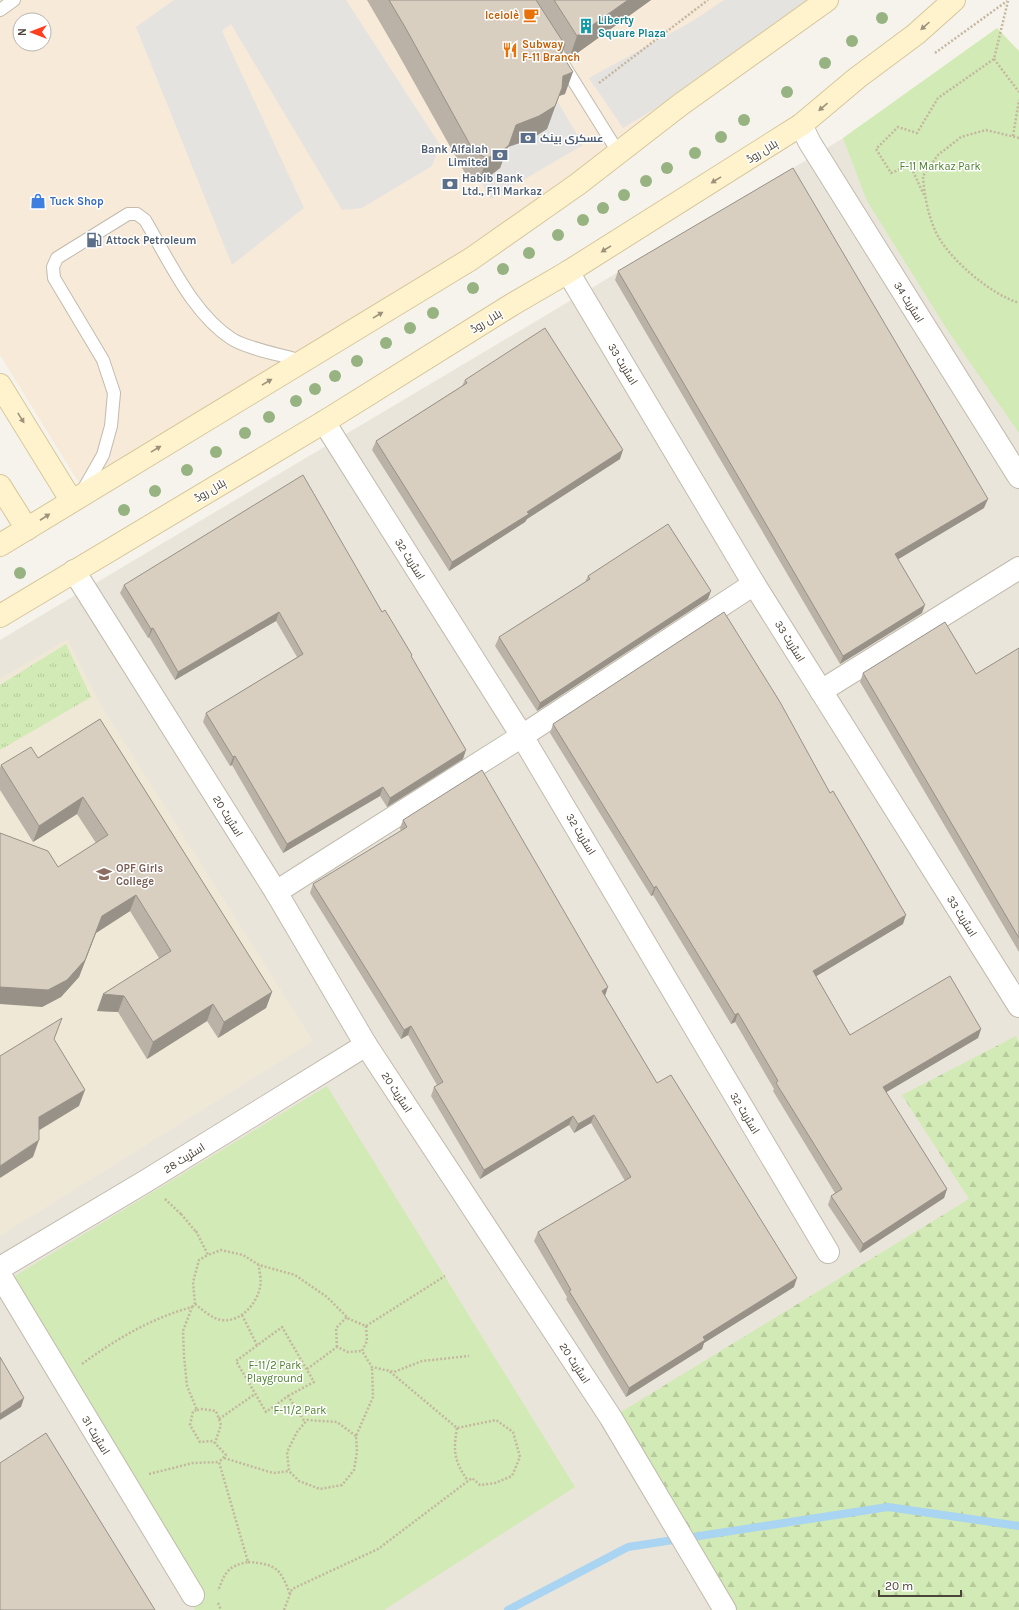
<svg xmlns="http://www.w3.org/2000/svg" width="1019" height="1610" font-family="Karla,Cairo,sans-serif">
<defs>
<pattern id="grass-tufts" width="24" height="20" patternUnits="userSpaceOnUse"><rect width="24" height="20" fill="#d2eab5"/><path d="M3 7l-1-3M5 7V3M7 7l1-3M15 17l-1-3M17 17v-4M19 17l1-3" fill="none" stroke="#b6ca9c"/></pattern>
<pattern id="forest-firs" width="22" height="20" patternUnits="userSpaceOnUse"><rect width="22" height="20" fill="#d2eab5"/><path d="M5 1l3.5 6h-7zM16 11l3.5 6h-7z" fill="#b6ca9c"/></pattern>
</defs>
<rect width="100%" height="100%" fill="#f6f3ec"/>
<!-- residential -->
<polygon fill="#eae5da" points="973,61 1019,109 1019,1610 0,1610 0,640"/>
<!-- commercial -->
<path fill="#f7ead8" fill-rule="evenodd" d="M 0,0 L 823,0 L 514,226 L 82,488 L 0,355 ZM 20,20 L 44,20 L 44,44 L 20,44 Z"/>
<!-- education -->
<polygon fill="#efe8d6" points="67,639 102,707 313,1041 0,1236 0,679"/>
<!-- grass -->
<polygon fill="url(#grass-tufts)" points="66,644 91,697 0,750 0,685"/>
<!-- forest -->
<polygon fill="url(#forest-firs)" points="1016,1036 1019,1042 1019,1610 730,1610 611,1418 969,1199 902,1095"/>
<!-- green -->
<g fill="#d2eab5">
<polygon points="997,28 1019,51 1019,433 948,331 867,201 843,138"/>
<polygon points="327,1086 575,1487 384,1610 195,1610 0,1290 0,1285"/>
</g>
<!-- parking -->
<g fill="#e5e3e0">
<polygon points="174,0 346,0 440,145 432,166 362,208 342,210 231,24 222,31 304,208 232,265 136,27"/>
<polygon points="724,0 813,0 724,67 623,128 589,78 691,22"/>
<polygon points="550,88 583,145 491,199 458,142"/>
</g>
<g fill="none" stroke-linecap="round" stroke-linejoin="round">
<!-- stream -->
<polyline stroke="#a9d4f2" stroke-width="8" points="508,1610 628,1547 888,1507 1019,1526"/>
<defs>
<g id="lane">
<polyline points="0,10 14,0"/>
<polyline points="563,64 618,152"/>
<path d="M 82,492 L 103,455 L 111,426 L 114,393 L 103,360 L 54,278 L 53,267 L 57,258 L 128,214 L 137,214 L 145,220 C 169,260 192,313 232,339 C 248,349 283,355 302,361"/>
</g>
<g id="street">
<polyline points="801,125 810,143 1019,477"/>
<polyline points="568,272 754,584 1019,1006"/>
<polyline points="324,422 522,736 828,1252"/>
<polyline points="74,571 276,892 366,1045 611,1418 725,1610"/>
<polyline points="821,691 1019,568"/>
<polyline points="276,892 522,736 754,584"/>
<polyline points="0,1268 146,1181 366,1045"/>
<polyline points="0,1275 193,1595"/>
</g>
<g id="secondary">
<polyline points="0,385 71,500"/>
<polyline points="0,486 27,529"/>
<polyline points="0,545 471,259 578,184 680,105 827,0"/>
<polyline points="0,616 324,422 513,304 568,272 801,125 857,78 916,34 954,0"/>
</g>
</defs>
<!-- lane casing -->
<use href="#lane" stroke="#c2bbae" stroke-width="14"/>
<!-- street casing -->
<use href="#street" stroke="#c2bbae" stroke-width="24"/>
<!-- secondary casing -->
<use href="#secondary" stroke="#d6c79b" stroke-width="24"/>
<!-- path -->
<g stroke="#c4b79f" stroke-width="2.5" stroke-dasharray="2 2" stroke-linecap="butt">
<polyline points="935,53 1007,1"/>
<polyline points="994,59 1019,92"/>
<polyline points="599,83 708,0"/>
<polyline points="1013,136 1019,100"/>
<path d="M 1019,138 L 986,130 L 961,137 L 938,155 L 923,176 C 924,195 929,221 939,238 C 954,263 991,294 1019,303"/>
<polyline points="924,195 910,165 891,173 876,149 898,127 917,133 938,98 994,59 1008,1"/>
<polyline points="165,1199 182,1215"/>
<polyline points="181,1214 197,1233"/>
<polyline points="196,1231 208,1255 221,1250 243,1255 259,1265 295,1275 327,1297 349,1319 366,1326 445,1276"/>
<path d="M 195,1304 C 203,1310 211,1318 221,1320 C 240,1323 257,1304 260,1287 C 262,1281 259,1272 259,1265"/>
<polyline points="192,1307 195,1304 193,1282 199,1260 208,1255"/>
<polyline points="242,1315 257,1345"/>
<polyline points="366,1326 367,1341 362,1351 372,1367 394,1372 422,1361 469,1356"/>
<polyline points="337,1347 336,1328 347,1317"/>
<path d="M 82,1364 C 116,1339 152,1318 192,1307 L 183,1331 L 184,1356 L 187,1386 L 197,1410 L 193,1411 L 190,1425 L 200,1442 L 213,1441 L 226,1455 L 219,1462"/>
<polyline points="307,1369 337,1347 348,1352 362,1351"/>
<polyline points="288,1396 314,1382 282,1327 236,1361 266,1412 288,1396 305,1422"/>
<polyline points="197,1410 202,1409 216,1411 221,1425 215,1443"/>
<polyline points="219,1419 255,1394"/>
<path d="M 457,1428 C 453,1451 454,1461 468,1481"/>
<polyline points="356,1436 337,1422 307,1420 297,1432 287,1452 289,1471 299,1481 320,1489 342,1485 354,1470 357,1452 356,1436 373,1397 372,1367"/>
<polyline points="224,1458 273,1473 289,1471"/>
<path d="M 149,1474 L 193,1463 L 219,1462 L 248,1562 C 228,1566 225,1572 218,1591"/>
<path d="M 248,1562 C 276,1564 280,1568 290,1594"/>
<polyline points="218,1603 221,1610"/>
<polyline points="284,1610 292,1589 378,1549 472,1478 480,1485 495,1483 512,1476 520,1457 513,1432 496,1420 457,1428 388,1370"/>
</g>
<!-- lane -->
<use href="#lane" stroke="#fff" stroke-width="12"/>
<!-- street -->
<use href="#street" stroke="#fff" stroke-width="22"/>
<!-- secondary -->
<use href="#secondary" stroke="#fff3cd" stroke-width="22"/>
</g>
<!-- trees -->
<g fill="#97b381">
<circle cx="882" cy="18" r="6"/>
<circle cx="852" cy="41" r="6"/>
<circle cx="825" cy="63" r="6"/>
<circle cx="787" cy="92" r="6"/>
<circle cx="744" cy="120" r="6"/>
<circle cx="721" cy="137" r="6"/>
<circle cx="695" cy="153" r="6"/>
<circle cx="667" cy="168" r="6"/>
<circle cx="646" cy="181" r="6"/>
<circle cx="624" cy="195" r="6"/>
<circle cx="603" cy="208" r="6"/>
<circle cx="583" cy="220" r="6"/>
<circle cx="558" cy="235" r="6"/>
<circle cx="529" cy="253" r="6"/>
<circle cx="503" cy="269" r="6"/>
<circle cx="473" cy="288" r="6"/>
<circle cx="433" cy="313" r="6"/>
<circle cx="410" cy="328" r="6"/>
<circle cx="386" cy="343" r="6"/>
<circle cx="357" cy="361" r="6"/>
<circle cx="335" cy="376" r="6"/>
<circle cx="315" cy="389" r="6"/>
<circle cx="296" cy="401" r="6"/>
<circle cx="269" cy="417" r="6"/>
<circle cx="245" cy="433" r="6"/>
<circle cx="216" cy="452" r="6"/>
<circle cx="187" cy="470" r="6"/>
<circle cx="155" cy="491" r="6"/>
<circle cx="124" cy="510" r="6"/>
<circle cx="20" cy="573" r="6"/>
</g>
<!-- wall -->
<g fill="#bab2a6">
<polygon points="367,0 651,0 569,59 563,50 562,54 565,94 559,96 547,129 531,139 508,147 500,168 491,175 479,181 466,175 396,50"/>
<polygon points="618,271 984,508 898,559 922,613 840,664 615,280"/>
<polygon points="465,380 620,459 527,519 525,522 449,571 372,450 376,441 462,386"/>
<polygon points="588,576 708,599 537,711 495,646 499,637 585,582"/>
<polygon points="124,585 382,612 412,655 411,657 463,759 387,807 380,796 283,853 232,765 230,766 203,722 206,713 297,657 276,621 175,680 149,637 148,638 120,593"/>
<polygon points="1019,648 1019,952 860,682 863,673 976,674"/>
<polygon points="100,719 272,992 266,1008 218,1038 207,1021 147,1059 118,1012 97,1011 159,958 130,911 96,933 79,977 61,997 42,1007 58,867 96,843 77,814 33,842 0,790 0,768 1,765 38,758"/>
<polygon points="553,724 903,924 816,976 850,1035 981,1029 978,1038 886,1092 947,1189 944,1198 860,1253 828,1205 831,1196 835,1193 773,1091 774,1089 735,1022 731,1024 653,895 651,896 550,733"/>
<polygon points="403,820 605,996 657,1083 794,1287 704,1343 702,1349 626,1397 566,1299 567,1297 534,1241 538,1232 625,1181 591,1123 574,1133 569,1125 480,1179 431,1096 434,1087 437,1085 408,1035 401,1039 310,893 313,884 401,831 400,828"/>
</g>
<!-- shaded-wall -->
<g fill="#979187">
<polygon points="628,0 651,0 569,59 577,36"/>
<polygon points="565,45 557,68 559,50"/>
<polygon points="573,72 565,94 559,96 547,129 531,139 508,147 500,168 491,175 479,181 487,158 516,125 563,76"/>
<polygon points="623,450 620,459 527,519 525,522 449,571 452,562 527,512"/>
<polygon points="988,499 984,508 892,563 895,554"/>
<polygon points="711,591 708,599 537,711 540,703"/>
<polygon points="925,605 922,613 840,664 843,656"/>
<polygon points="279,612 276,621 175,680 178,672"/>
<polygon points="153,628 149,637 148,638 151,629"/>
<polygon points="466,750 463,759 387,807 390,798"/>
<polygon points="235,756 232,765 230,766 233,757"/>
<polygon points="383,787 380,796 283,853 287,844"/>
<polygon points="83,797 77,814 33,842 39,826"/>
<polygon points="656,886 653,895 651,896 654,888"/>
<polygon points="136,895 130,911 96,933 79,977 61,997 42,1007 0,1004 0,987 102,916"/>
<polygon points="906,915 903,924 810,980 813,971"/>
<polygon points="608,987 605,996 602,991"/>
<polygon points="272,992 266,1008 218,1038 224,1022"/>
<polygon points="103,994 124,996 118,1012 97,1011"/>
<polygon points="213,1004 207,1021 147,1059 153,1042"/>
<polygon points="738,1013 735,1022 731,1024 735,1015"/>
<polygon points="411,1026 408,1035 401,1039 404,1030"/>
<polygon points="981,1029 978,1038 880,1096 883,1087"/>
<polygon points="85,1090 79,1106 33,1134 39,1117"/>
<polygon points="594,1115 591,1123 574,1133 578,1124"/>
<polygon points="573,1116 569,1125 480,1179 484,1170"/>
<polygon points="39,1140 33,1157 0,1178 0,1166"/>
<polygon points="947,1189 944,1198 860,1253 863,1244"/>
<polygon points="797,1278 794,1287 704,1343 702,1349 626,1397 629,1388 703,1337"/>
<polygon points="24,1398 21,1407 0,1420 0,1414"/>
</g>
<!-- building -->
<g fill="#d8cfc1" stroke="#979187">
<polygon points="389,0 536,0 565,45 559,50 573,72 563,76 562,88 555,106 539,116 516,125 509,145 500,153 487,158 474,152 405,27"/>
<polygon points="554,0 628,0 577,36"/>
<polygon points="793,168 988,499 895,554 925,605 843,656 618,271"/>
<polygon points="545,328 623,450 527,512 529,514 452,562 376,441 467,383 465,380"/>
<polygon points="303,475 382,612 385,610 412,655 411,656 466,750 390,798 383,787 287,844 235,756 233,757 206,713 303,654 279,612 178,672 153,628 151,629 124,585"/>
<polygon points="668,524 711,591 540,703 499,637 590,579 588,576"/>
<polygon points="724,612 780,702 830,793 833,791 906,915 813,971 850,1035 950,976 981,1029 883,1087 947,1189 863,1244 831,1196 842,1189 776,1083 778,1081 738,1013 735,1015 656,886 654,888 553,724"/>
<polygon points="945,622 976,674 1019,648 1019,938 863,673"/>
<polygon points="100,719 272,992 224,1022 213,1004 153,1042 124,996 103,994 171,951 136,895 102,916 85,960 67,980 48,990 0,987 0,833 48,851 58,867 108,835 83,797 39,826 1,765 31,747 38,758"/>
<polygon points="482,770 608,987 602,991 657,1083 671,1075 797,1278 703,1337 705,1340 629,1388 569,1291 571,1290 538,1232 631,1177 594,1115 578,1124 573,1116 484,1170 434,1087 443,1082 411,1026 404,1030 313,884 407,827 403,820"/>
<polygon points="62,1018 54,1039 85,1090 39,1117 39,1140 0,1166 0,1056"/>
<polygon points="0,1357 24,1398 0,1414"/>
<polygon points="46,1433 155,1610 0,1610 0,1463"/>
</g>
<!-- one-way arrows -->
<defs><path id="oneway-solid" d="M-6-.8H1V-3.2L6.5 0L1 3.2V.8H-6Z"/></defs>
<g fill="#9c937c">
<use href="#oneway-solid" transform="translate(925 26) rotate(138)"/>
<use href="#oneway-solid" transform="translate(823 107) rotate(139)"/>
<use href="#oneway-solid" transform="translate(716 180) rotate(148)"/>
<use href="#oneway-solid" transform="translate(606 249) rotate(148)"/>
<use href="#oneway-solid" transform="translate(378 315) rotate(-31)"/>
<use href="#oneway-solid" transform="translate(267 382) rotate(-31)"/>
<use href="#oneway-solid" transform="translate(21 418) rotate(58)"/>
<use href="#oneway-solid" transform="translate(156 449) rotate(-31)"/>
<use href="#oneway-solid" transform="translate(45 517) rotate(-33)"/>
</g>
<!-- icons -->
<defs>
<symbol id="cafe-bare" viewBox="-9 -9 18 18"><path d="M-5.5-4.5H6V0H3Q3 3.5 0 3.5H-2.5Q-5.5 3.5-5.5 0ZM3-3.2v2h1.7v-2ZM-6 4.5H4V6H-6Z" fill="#e8710a" stroke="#fff" stroke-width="2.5" paint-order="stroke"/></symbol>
<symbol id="building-bare" viewBox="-9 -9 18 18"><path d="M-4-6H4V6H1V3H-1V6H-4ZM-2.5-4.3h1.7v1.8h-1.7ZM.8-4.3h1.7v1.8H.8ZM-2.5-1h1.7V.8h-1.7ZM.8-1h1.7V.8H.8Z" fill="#0f9aa8" stroke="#fff" stroke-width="2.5" paint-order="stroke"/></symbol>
<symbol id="restaurant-bare" viewBox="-9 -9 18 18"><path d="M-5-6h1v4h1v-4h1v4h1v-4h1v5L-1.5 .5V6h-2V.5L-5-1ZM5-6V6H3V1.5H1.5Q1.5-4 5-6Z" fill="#e8710a" stroke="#fff" stroke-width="2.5" paint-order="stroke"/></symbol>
<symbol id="bank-bare" viewBox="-9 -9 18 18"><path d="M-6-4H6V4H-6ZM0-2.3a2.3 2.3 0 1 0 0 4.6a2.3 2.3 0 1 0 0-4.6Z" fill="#5c6f8a" stroke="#fff" stroke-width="2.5" paint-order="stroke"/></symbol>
<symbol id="shop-bare" viewBox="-9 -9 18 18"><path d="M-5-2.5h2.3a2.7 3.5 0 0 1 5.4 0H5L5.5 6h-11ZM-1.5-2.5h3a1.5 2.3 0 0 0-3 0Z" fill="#3f7fe0" stroke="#fff" stroke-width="2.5" paint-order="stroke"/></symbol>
<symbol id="fuel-bare" viewBox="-9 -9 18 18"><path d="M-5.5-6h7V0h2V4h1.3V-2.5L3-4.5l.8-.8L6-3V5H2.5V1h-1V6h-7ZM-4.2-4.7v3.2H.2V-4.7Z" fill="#5c6f8a" stroke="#fff" stroke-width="2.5" paint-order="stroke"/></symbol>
<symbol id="university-bare" viewBox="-9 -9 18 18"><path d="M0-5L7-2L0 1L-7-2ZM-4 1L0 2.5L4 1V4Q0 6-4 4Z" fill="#8d6e63" stroke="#fff" stroke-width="2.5" paint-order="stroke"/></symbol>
</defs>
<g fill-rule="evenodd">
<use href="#cafe-bare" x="520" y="4" width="22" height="22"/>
<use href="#building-bare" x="575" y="15" width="22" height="22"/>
<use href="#restaurant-bare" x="499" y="39" width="22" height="22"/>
<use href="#bank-bare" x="517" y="127" width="22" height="22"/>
<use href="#bank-bare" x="489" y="144" width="22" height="22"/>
<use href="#bank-bare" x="439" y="173" width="22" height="22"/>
<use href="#shop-bare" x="27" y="190" width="22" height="22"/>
<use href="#fuel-bare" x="83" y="229" width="22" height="22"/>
<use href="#university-bare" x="93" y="863" width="22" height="22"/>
</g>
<g text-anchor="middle" stroke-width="3" stroke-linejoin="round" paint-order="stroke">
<!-- food labels -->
<g font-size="11" font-weight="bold" fill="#c56008" stroke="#fff" text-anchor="end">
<text x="519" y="19">Iceiolè</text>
<text x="522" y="48" text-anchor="start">Subway<tspan x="522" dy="13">F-11 Branch</tspan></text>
</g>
<!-- culture labels -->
<g font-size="11" font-weight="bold" fill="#0d838f" stroke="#fff" text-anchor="start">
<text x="598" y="24">Liberty<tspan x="598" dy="13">Square Plaza</tspan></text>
</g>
<!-- service labels -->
<g font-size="11" font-weight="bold" fill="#4e5e75" stroke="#fff" text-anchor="start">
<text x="540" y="142">عسکری بینک</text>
<text x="488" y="153" text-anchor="end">Bank Alfalah<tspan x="488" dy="13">Limited</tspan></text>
<text x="462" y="182">Habib Bank<tspan x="462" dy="13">Ltd., F11 Markaz</tspan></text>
<text x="106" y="244">Attock Petroleum</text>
</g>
<!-- street labels -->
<g font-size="11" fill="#4b4439" stroke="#fff">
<text transform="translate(762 151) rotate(-32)" y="4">ہلال روڈ</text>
<text transform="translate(909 302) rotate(58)" y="4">اسٹریٹ 34</text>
<text transform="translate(486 321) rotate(-32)" y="4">ہلال روڈ</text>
<text transform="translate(623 364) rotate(59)" y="4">اسٹریٹ 33</text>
<text transform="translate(210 490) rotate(-31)" y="4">ہلال روڈ</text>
<text transform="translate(410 559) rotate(58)" y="4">اسٹریٹ 32</text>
<text transform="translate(790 641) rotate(58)" y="4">اسٹریٹ 33</text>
<text transform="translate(228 816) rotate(58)" y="4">اسٹریٹ 20</text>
<text transform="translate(581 834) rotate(59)" y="4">اسٹریٹ 32</text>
<text transform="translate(962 916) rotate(58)" y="4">اسٹریٹ 33</text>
<text transform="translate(397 1092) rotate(57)" y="4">اسٹریٹ 20</text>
<text transform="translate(745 1113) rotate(59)" y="4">اسٹریٹ 32</text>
<text transform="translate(184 1158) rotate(-32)" y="4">اسٹریٹ 28</text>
<text transform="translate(575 1363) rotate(57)" y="4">اسٹریٹ 20</text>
<text transform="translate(96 1435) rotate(59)" y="4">اسٹریٹ 31</text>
</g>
<!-- park labels -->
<g font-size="11" fill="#4a7f2a" stroke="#fff">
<text x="940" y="170">F-11 Markaz Park</text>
<text x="275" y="1369">F-11/2 Park<tspan x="275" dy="13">Playground</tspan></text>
<text x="300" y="1414">F-11/2 Park</text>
</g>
<!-- shop labels -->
<g font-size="11" font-weight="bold" fill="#366cbe" stroke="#fff" text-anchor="start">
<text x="50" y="205">Tuck Shop</text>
</g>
<!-- education labels -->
<g font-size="11" font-weight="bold" fill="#785e54" stroke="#fff" text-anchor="start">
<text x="116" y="872">OPF Girls<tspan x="116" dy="13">College</tspan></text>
</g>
</g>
<!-- north arrow -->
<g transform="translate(32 32) rotate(270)"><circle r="19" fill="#ffffff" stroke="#b7b4b0"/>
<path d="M0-3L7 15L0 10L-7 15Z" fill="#fc3f1d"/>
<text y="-6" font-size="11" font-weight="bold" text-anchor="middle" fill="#4b4439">N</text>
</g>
<!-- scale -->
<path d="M879 1590v6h82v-6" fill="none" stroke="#4b4439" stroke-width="2"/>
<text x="885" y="1590" font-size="12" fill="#4b4439" stroke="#ffffff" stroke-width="3" paint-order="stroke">20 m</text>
</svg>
